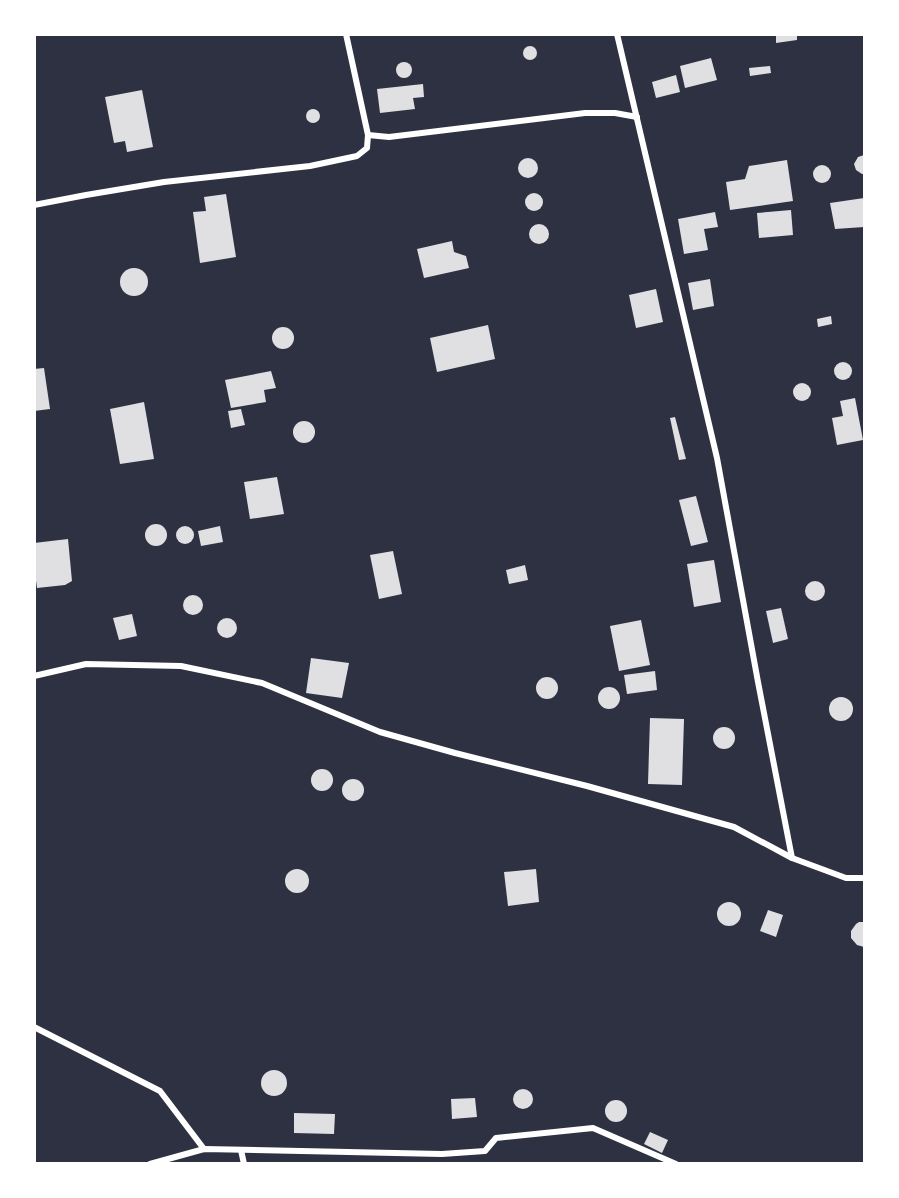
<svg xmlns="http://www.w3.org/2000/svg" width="899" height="1198" font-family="'IBM Plex Sans',sans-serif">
<rect width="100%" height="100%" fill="#2d3142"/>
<!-- building -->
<g fill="#e0e0e3">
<polygon points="776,34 797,34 797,40 776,43"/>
<circle cx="530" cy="53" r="7"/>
<polygon points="711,58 717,80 685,88 680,66"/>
<circle cx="404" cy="70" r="8"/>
<polygon points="770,66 771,73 750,76 749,68"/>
<polygon points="676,75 680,92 656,98 652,82"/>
<polygon points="423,84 424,97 413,98 415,109 380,113 377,89"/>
<polygon points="142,90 153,147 127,152 125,141 114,143 105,97"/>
<circle cx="313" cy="116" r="7"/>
<polygon points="864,155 864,174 862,174 856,170 854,164 858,157"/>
<circle cx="528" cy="168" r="10"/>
<polygon points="787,160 793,201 730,210 726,182 745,179 749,166"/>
<circle cx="822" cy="174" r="9"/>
<circle cx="534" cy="202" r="9"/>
<polygon points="226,194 236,257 200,263 193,212 206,211 204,197"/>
<polygon points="864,198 864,227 835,229 830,203"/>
<polygon points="791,210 793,235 759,238 757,213"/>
<polygon points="715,212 718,227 704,229 708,250 684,254 678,219"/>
<circle cx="539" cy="234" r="10"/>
<polygon points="452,241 454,252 466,256 469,268 424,278 417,249"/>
<circle cx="134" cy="282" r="14"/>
<polygon points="710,279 714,306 693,310 688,283"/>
<polygon points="656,289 663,322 636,328 629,295"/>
<polygon points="831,316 832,324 818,327 817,319"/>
<polygon points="488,325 495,359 437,372 430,338"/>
<circle cx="283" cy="338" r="11"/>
<circle cx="843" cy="371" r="9"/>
<polygon points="44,368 50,409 34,411 34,369"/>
<polygon points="271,371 276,388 264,390 266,402 231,408 225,380"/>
<circle cx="802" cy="392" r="9"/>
<polygon points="855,398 863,440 837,445 832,418 843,416 840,401"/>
<polygon points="144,402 154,459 120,464 110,409"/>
<polygon points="241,409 245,425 231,428 228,411"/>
<polygon points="675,417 686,459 679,460 670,418"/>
<circle cx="304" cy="432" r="11"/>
<polygon points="277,477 284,514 250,519 244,482"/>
<polygon points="696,496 708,542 691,546 679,500"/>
<circle cx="156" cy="535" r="11"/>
<circle cx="185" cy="535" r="9"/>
<polygon points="220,526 223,542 201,546 198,531"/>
<polygon points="68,539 72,581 65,585 37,588 34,565 34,543"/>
<polygon points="393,551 402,594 379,599 370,555"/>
<polygon points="714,560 721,602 694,607 687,564"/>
<polygon points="525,565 528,580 509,584 506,570"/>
<circle cx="815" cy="591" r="10"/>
<circle cx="193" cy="605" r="10"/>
<polygon points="781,608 788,639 773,643 766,611"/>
<polygon points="132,614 137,636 119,640 113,618"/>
<circle cx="227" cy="628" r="10"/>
<polygon points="641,620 650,665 619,671 610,626"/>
<polygon points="311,658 349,663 342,698 306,693"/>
<polygon points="655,671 657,690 627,694 624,675"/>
<circle cx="547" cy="688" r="11"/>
<circle cx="609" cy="698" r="11"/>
<circle cx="841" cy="709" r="12"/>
<polygon points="650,718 684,719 682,785 648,784"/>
<circle cx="724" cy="738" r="11"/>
<circle cx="322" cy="780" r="11"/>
<circle cx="353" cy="790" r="11"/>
<polygon points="536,869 539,902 508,906 504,872"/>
<circle cx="297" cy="881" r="12"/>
<circle cx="729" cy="914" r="12"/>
<polygon points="768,910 783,915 776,937 760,931"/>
<polygon points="859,922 864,922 864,947 857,945 851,938 851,931 856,924"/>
<circle cx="274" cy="1083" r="13"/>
<circle cx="523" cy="1099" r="10"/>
<polygon points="475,1098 477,1117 452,1119 451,1099"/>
<circle cx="616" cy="1111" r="11"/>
<polygon points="294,1113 335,1114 334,1134 294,1133"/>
<polygon points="650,1132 668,1140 662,1153 644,1144"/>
</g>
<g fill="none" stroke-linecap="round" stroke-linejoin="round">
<!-- minor -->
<g stroke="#fff" stroke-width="6">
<polyline points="617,34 717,458 758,682 792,858"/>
<polyline points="368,135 389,137 585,113 615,113 637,117"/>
<polyline points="34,205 86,195 164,182 310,166 357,156 367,148 368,135 346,34"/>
<polyline points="34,676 86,664 181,666 262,683 380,732 455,753 587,786 734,827 792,858 846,878 864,878"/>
<polyline points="34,1027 160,1091 204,1149"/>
<polyline points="241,1150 244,1164"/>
<polyline points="150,1164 204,1149 442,1154 485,1151 496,1138 593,1128 676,1164"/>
</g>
</g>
<!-- border -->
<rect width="899" height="1198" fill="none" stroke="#ffffff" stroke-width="72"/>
</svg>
